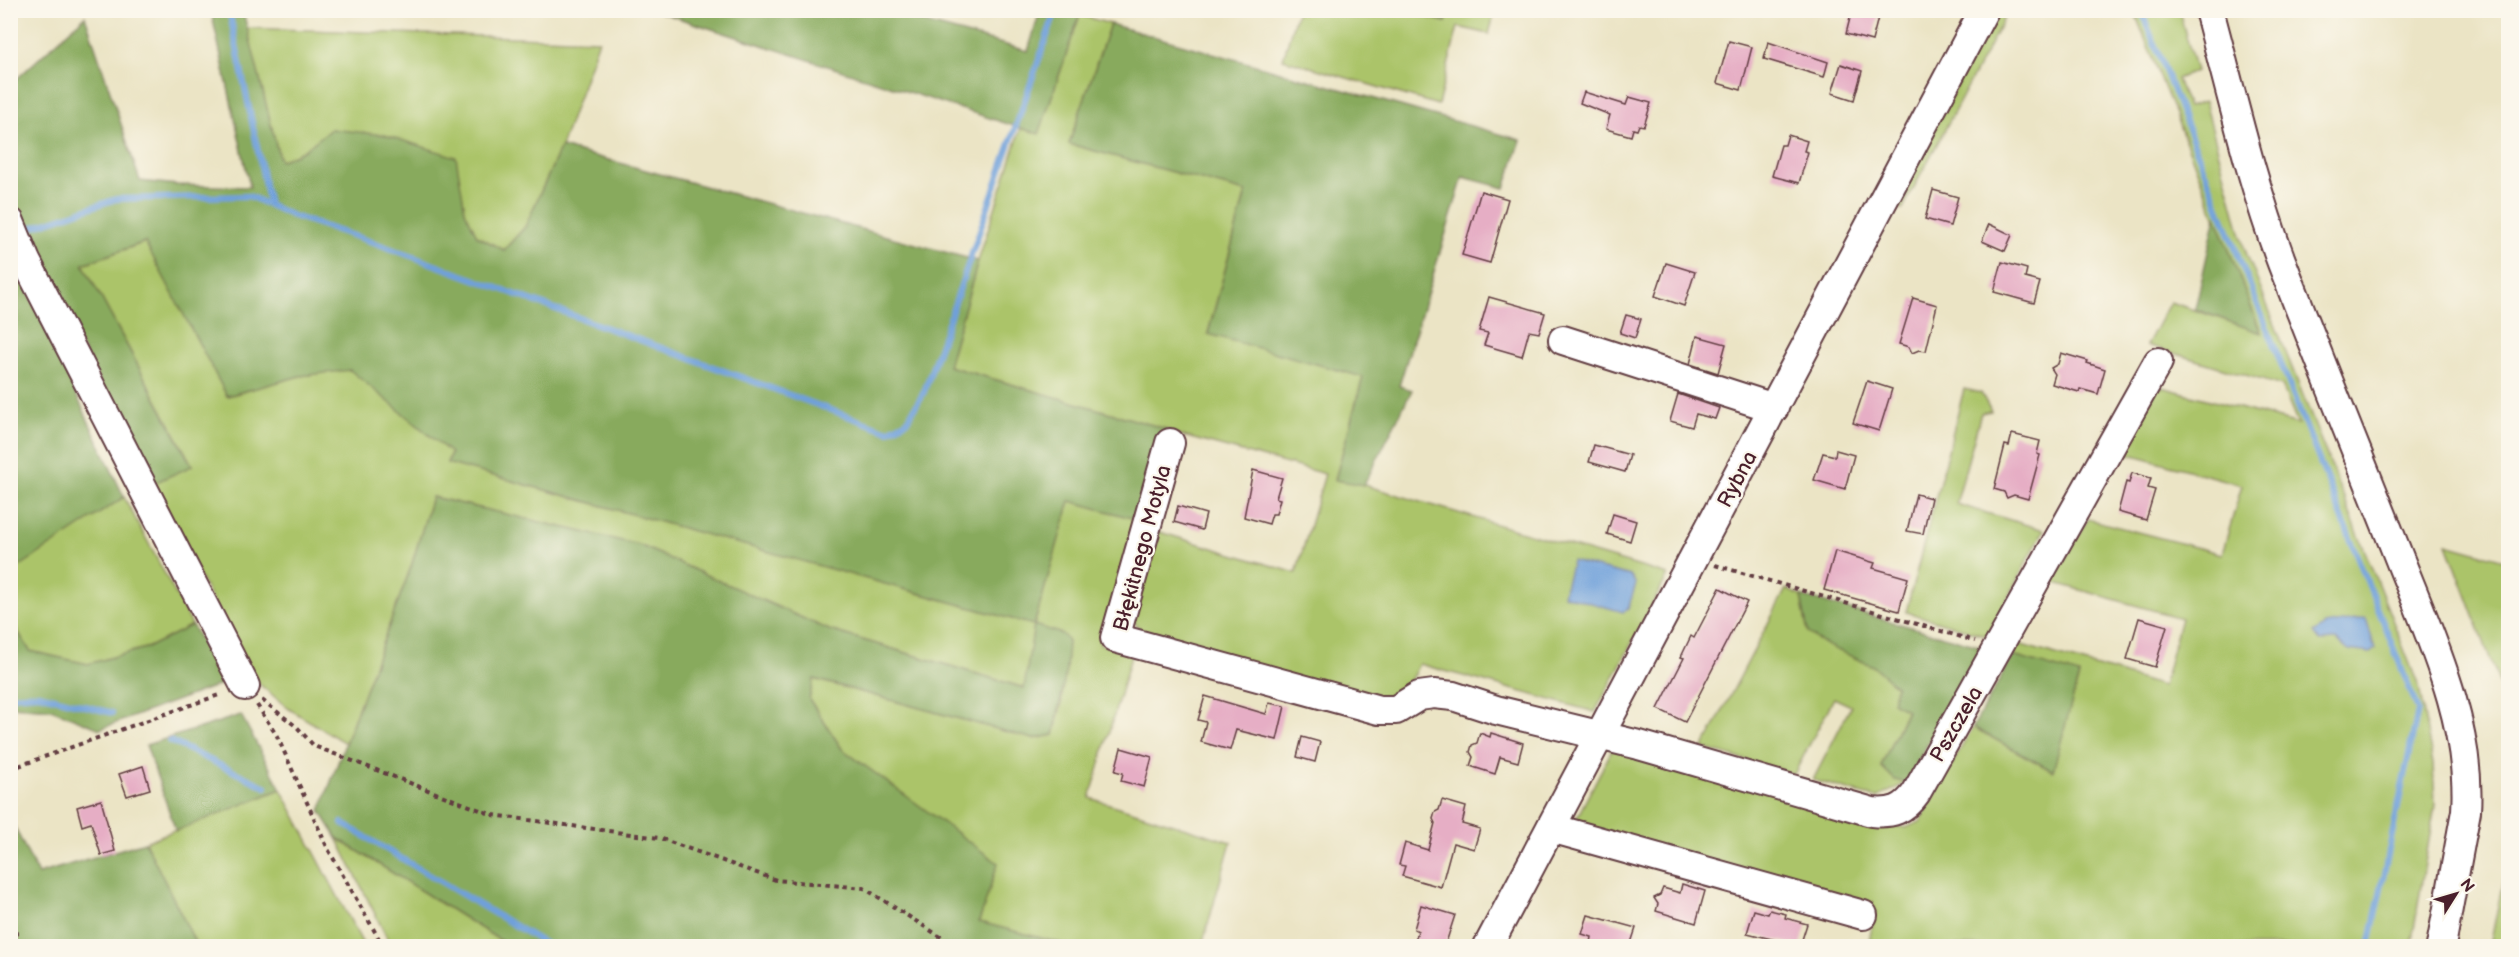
<svg xmlns="http://www.w3.org/2000/svg" width="2519" height="957" font-family="'Balsamiq Sans',sans-serif">
<rect width="100%" height="100%" fill="#fbf7ec"/>
<filter id="ink" filterUnits="userSpaceOnUse"><feTurbulence type="fractalNoise" baseFrequency=".0167" numOctaves="2"/><feDisplacementMap in="SourceGraphic" scale="12" xChannelSelector="R" yChannelSelector="G"/><feConvolveMatrix kernelMatrix="1 2 1 2 8 2 1 2 1" color-interpolation-filters="sRGB"/></filter>
<filter id="wash" filterUnits="userSpaceOnUse"><feTurbulence type="fractalNoise" baseFrequency=".008" numOctaves="4" result="noise"/><feDisplacementMap in="SourceGraphic" scale="24" xChannelSelector="R" yChannelSelector="G"/><feGaussianBlur stdDeviation="1.35" result="paint"/><feColorMatrix in="noise" values="0 0 0 0 0 0 0 0 0 0 0 0 0 0 0 0 0 1.4 0 .05"/><feComposite in="paint" operator="in"/></filter>
<g filter="url(#wash)">
<rect width="100%" height="100%" fill="#ebe4c5"/>
<!-- green -->
<g fill="#abc469" stroke="#7a724a" stroke-width="1.5">
<polygon points="1297,11 1403,11 1446,22 1449,11 1495,11 1489,34 1458,27 1438,105 1283,59"/>
<polygon points="1995,11 2008,11 1902,210 1894,207"/>
<polygon points="2134,11 2179,11 2196,71 2177,79 2188,107 2205,102 2244,247 2419,687 2433,764 2435,805 2411,946 1868,946 1875,913 1571,829 1613,748 1905,828 1920,822 1973,727 2052,771 2079,676 2013,656 2018,644 2163,686 2181,618 2052,582 2088,519 2222,554 2242,485 2123,452 2158,386 2298,424 2282,386 2147,345 2170,302 2261,332"/>
<polygon points="1080,15 1110,24 1069,144 1246,192 1208,333 1363,377 1335,480 1364,485 1668,575 1595,712 1419,664 1400,700 1387,704 1152,636 1140,629 1128,614 1153,530 1296,573 1325,474 1179,435 1166,429 948,366 978,261 1021,128 1039,133"/>
<polygon points="247,28 599,40 561,147 525,227 504,250 477,236 465,211 455,157 332,129 303,151 280,161"/>
<polygon points="146,242 227,396 300,376 350,369 451,453 447,463 1034,625 1070,500 1139,520 1100,644 1132,653 1090,798 1231,842 1202,946 1072,946 979,922 997,863 842,749 809,699 813,679 1033,739 1054,735 1061,705 1068,641 1034,625 1025,688 829,630 639,545 432,497 411,567 345,743 289,709 252,678 152,484 192,465 83,264"/>
<polygon points="1964,389 1981,393 1991,411 1981,413 1956,504 2044,530 1987,636 1906,612"/>
<polygon points="124,497 192,625 149,647 88,664 30,651 11,621 10,572"/>
<polygon points="2447,544 2508,561 2508,706"/>
<path d="M 1786,589 L 1801,596 L 1808,633 C 1834,650 1881,662 1897,688 C 1901,694 1904,702 1907,709 L 1881,766 L 1906,783 L 1877,798 L 1813,780 L 1851,706 L 1834,698 L 1794,774 L 1703,748 Z"/>
<polygon points="281,789 364,946 197,946 145,842"/>
<polygon points="337,838 509,946 391,946"/>
<polygon points="2508,856 2508,946 2490,946"/>
</g>
<!-- forest -->
<g fill="#88aa5d" stroke="#696444" stroke-width="1.5">
<polygon points="211,11 243,11 280,161 303,151 331,129 385,135 456,157 465,211 477,236 504,250 525,227 561,147 978,261 948,366 1166,429 1139,520 1070,501 1034,625 1062,634 1068,641 1066,671 1054,735 1033,739 814,679 809,699 842,749 998,863 979,922 1072,946 509,946 337,838 320,811 411,567 432,497 639,545 829,630 1024,688 1034,625 447,463 451,453 350,370 300,376 227,396 145,242 83,264 192,466 152,484 25,237 11,196 10,85 85,16 140,181 178,185 250,187"/>
<polygon points="656,11 883,11 1028,51 1040,11 1081,11 1039,134"/>
<polygon points="1403,11 1449,10 1449,11 1446,22"/>
<polygon points="1110,24 1521,140 1505,188 1463,177 1399,386 1412,390 1364,485 1335,480 1363,377 1208,334 1246,192 1069,144"/>
<polygon points="2216,216 2261,333 2195,309"/>
<polygon points="10,253 124,497 11,572 10,572"/>
<polygon points="1801,596 1982,647 1906,783 1895,780 1881,766 1907,710 1892,702 1896,686 1873,666 1826,645 1808,633"/>
<polygon points="11,621 30,651 88,664 149,647 192,625 224,683 100,729 51,709 11,706"/>
<polygon points="2013,656 2079,675 2053,771 1973,727"/>
<polygon points="241,715 281,789 176,831 146,745"/>
<polygon points="10,818 38,874 145,842 197,946 11,946"/>
</g>
<!-- water -->
<g fill="#70a0da" stroke="#5d6082" stroke-width="1.5">
<polygon points="1572,561 1631,576 1636,584 1628,609 1623,612 1563,595"/>
<polygon points="2366,618 2375,649 2370,653 2349,650 2336,640 2320,641 2314,633 2325,625"/>
</g>
<g fill="none" stroke-linecap="round" stroke-linejoin="round">
<!-- stream -->
<g stroke="#70a0da" stroke-width="6">
<polyline points="229,10 269,205"/>
<polyline points="2141,10 2418,710 2369,946"/>
<polyline points="30,228 116,199 249,196 293,216 378,244 888,431 907,421 924,392 1056,10"/>
<polyline points="10,696 39,694 112,713"/>
<polyline points="170,741 266,787"/>
<polyline points="342,823 549,946"/>
</g>
</g>
<g id="blocks">
<!-- building -->
<g fill="#e6aec5">
<polygon points="1852,10 1880,10 1872,41 1846,34"/>
<polygon points="1729,41 1752,47 1741,90 1717,83"/>
<polygon points="1768,42 1828,62 1824,77 1764,59"/>
<polygon points="1841,64 1862,71 1854,100 1832,93"/>
<polygon points="1584,92 1626,105 1629,97 1651,103 1644,126 1639,125 1637,130 1633,129 1631,136 1606,129 1610,115 1580,103"/>
<polygon points="1788,135 1807,141 1804,151 1808,152 1799,183 1772,176 1781,145 1785,145"/>
<polygon points="1933,190 1958,197 1950,226 1925,219"/>
<polygon points="1481,191 1508,199 1490,263 1462,255"/>
<polygon points="1989,224 2012,235 2005,251 1982,241"/>
<polygon points="2002,262 2027,269 2025,278 2040,282 2034,303 1994,292"/>
<polygon points="1666,263 1695,272 1684,306 1655,296"/>
<polygon points="1489,297 1545,313 1539,333 1529,331 1522,356 1484,345 1488,333 1479,331"/>
<polygon points="1913,298 1937,305 1926,351 1919,350 1912,353 1909,347 1899,344"/>
<polygon points="1626,315 1641,319 1635,338 1620,333"/>
<polygon points="1697,336 1726,344 1718,373 1690,364"/>
<polygon points="2061,353 2088,361 2087,363 2105,369 2098,394 2080,389 2079,392 2052,384 2055,374 2051,368 2058,364"/>
<polygon points="1867,381 1892,389 1879,431 1853,423"/>
<polygon points="1678,394 1719,408 1715,419 1696,414 1692,427 1670,421"/>
<polygon points="2012,434 2040,441 2037,454 2040,455 2028,499 2014,495 2007,498 2004,492 1994,489 2005,445 2009,446"/>
<polygon points="1594,445 1630,455 1625,472 1589,462"/>
<polygon points="1836,450 1854,455 1845,489 1814,480 1823,453 1835,456"/>
<polygon points="1253,470 1282,478 1276,498 1280,499 1276,514 1272,514 1269,524 1244,517"/>
<polygon points="2132,473 2151,478 2148,488 2155,490 2146,520 2118,512 2126,482 2129,483"/>
<polygon points="1916,494 1931,498 1923,534 1907,531"/>
<polygon points="1178,506 1206,514 1202,530 1174,522"/>
<polygon points="1613,514 1636,521 1630,541 1607,534"/>
<polygon points="1835,551 1875,563 1873,568 1908,578 1899,611 1824,590"/>
<polygon points="1720,588 1747,602 1685,722 1658,709 1684,658 1681,657 1691,636 1694,638"/>
<polygon points="2139,618 2167,626 2155,667 2127,659"/>
<polygon points="1205,696 1266,714 1269,703 1285,706 1277,740 1236,730 1230,750 1201,742 1206,722 1198,720"/>
<polygon points="1480,733 1490,737 1491,733 1523,743 1518,762 1500,757 1495,774 1470,766 1473,757 1470,752 1472,745 1477,743"/>
<polygon points="1302,737 1320,742 1315,762 1297,757"/>
<polygon points="1121,748 1152,757 1144,787 1121,781 1123,773 1115,771"/>
<polygon points="143,766 150,789 127,796 119,774"/>
<polygon points="101,800 115,851 101,855 91,823 82,826 77,807"/>
<polygon points="1442,800 1466,807 1462,824 1480,829 1474,849 1453,843 1441,887 1402,876 1405,866 1399,865 1405,843 1428,850 1435,823 1433,819 1435,812 1439,810"/>
<polygon points="1682,884 1705,891 1696,923 1656,911 1658,904 1654,898 1660,895 1663,888 1680,893"/>
<polygon points="1421,905 1455,915 1445,946 1413,946 1418,931 1414,929"/>
<polygon points="1754,910 1768,914 1770,910 1786,914 1785,918 1807,924 1800,946 1747,933"/>
<polygon points="1588,915 1636,928 1630,946 1601,946 1591,943 1592,937 1582,934"/>
</g>
</g>
</g>
<g filter="url(#ink)">
<use href="#blocks" fill-opacity="0" stroke="#623d42" stroke-width="1.5"/>
<g fill="none" stroke-linecap="round" stroke-linejoin="round">
<defs>
<g id="minor">
<path d="M 2209,10 C 2232,95 2251,181 2282,263 C 2319,359 2358,455 2396,550 C 2428,632 2472,721 2466,811 L 2441,946"/>
<polyline points="10,222 26,261 245,686"/>
<polyline points="1563,340 1774,408"/>
<path d="M 1170,443 L 1115,638 L 1379,710 L 1396,710 L 1419,696 L 1434,694 L 1453,696 L 1496,710 L 1639,745 L 1872,812 C 1892,814 1904,810 1916,793 L 2158,362"/>
<polyline points="1551,828 1863,915"/>
<polyline points="1488,946 1984,10"/>
</g>
</defs>
<!-- minor casing -->
<use href="#minor" stroke="#623d42" stroke-width="32"/>
<!-- path -->
<g stroke="#623d42" stroke-width="4" stroke-dasharray="4.5 4.5" stroke-linecap="butt">
<polyline points="1715,565 1975,641"/>
<polyline points="262,700 297,727 314,746 493,815 659,838 776,880 864,888 955,946"/>
<polyline points="257,705 277,736 328,849 383,946"/>
<polyline points="10,769 222,694"/>
<polyline points="10,914 20,946"/>
</g>
<!-- minor -->
<use href="#minor" stroke="#fff" stroke-width="28"/>
</g>
</g>
<g text-anchor="middle" stroke-width="4.5" stroke-linejoin="round" paint-order="stroke">
<!-- street labels -->
<g font-size="21" fill="#4a1f2b" stroke="#fbf7ec">
<text transform="translate(1737 479) rotate(-62)" y="7">Rybna</text>
<text transform="translate(1142 548) rotate(-75)" y="7">Błękitnego Motyla</text>
<text transform="translate(1956 724) rotate(-60)" y="7">Pszczela</text>
</g>
</g>
<!-- margin -->
<rect width="2519" height="957" fill="none" stroke="#fbf7ec" stroke-width="36"/>
<!-- north arrow -->
<g transform="translate(2456 894) rotate(53)" stroke="#fbf7ec" stroke-width="4.5" paint-order="stroke">
<path d="M0-4.5L10 22L0 15L-10 22Z" fill="#4a1f2b"/>
<text y="-9" font-size="16" font-weight="bold" text-anchor="middle" fill="#4a1f2b">N</text>
</g>
</svg>
